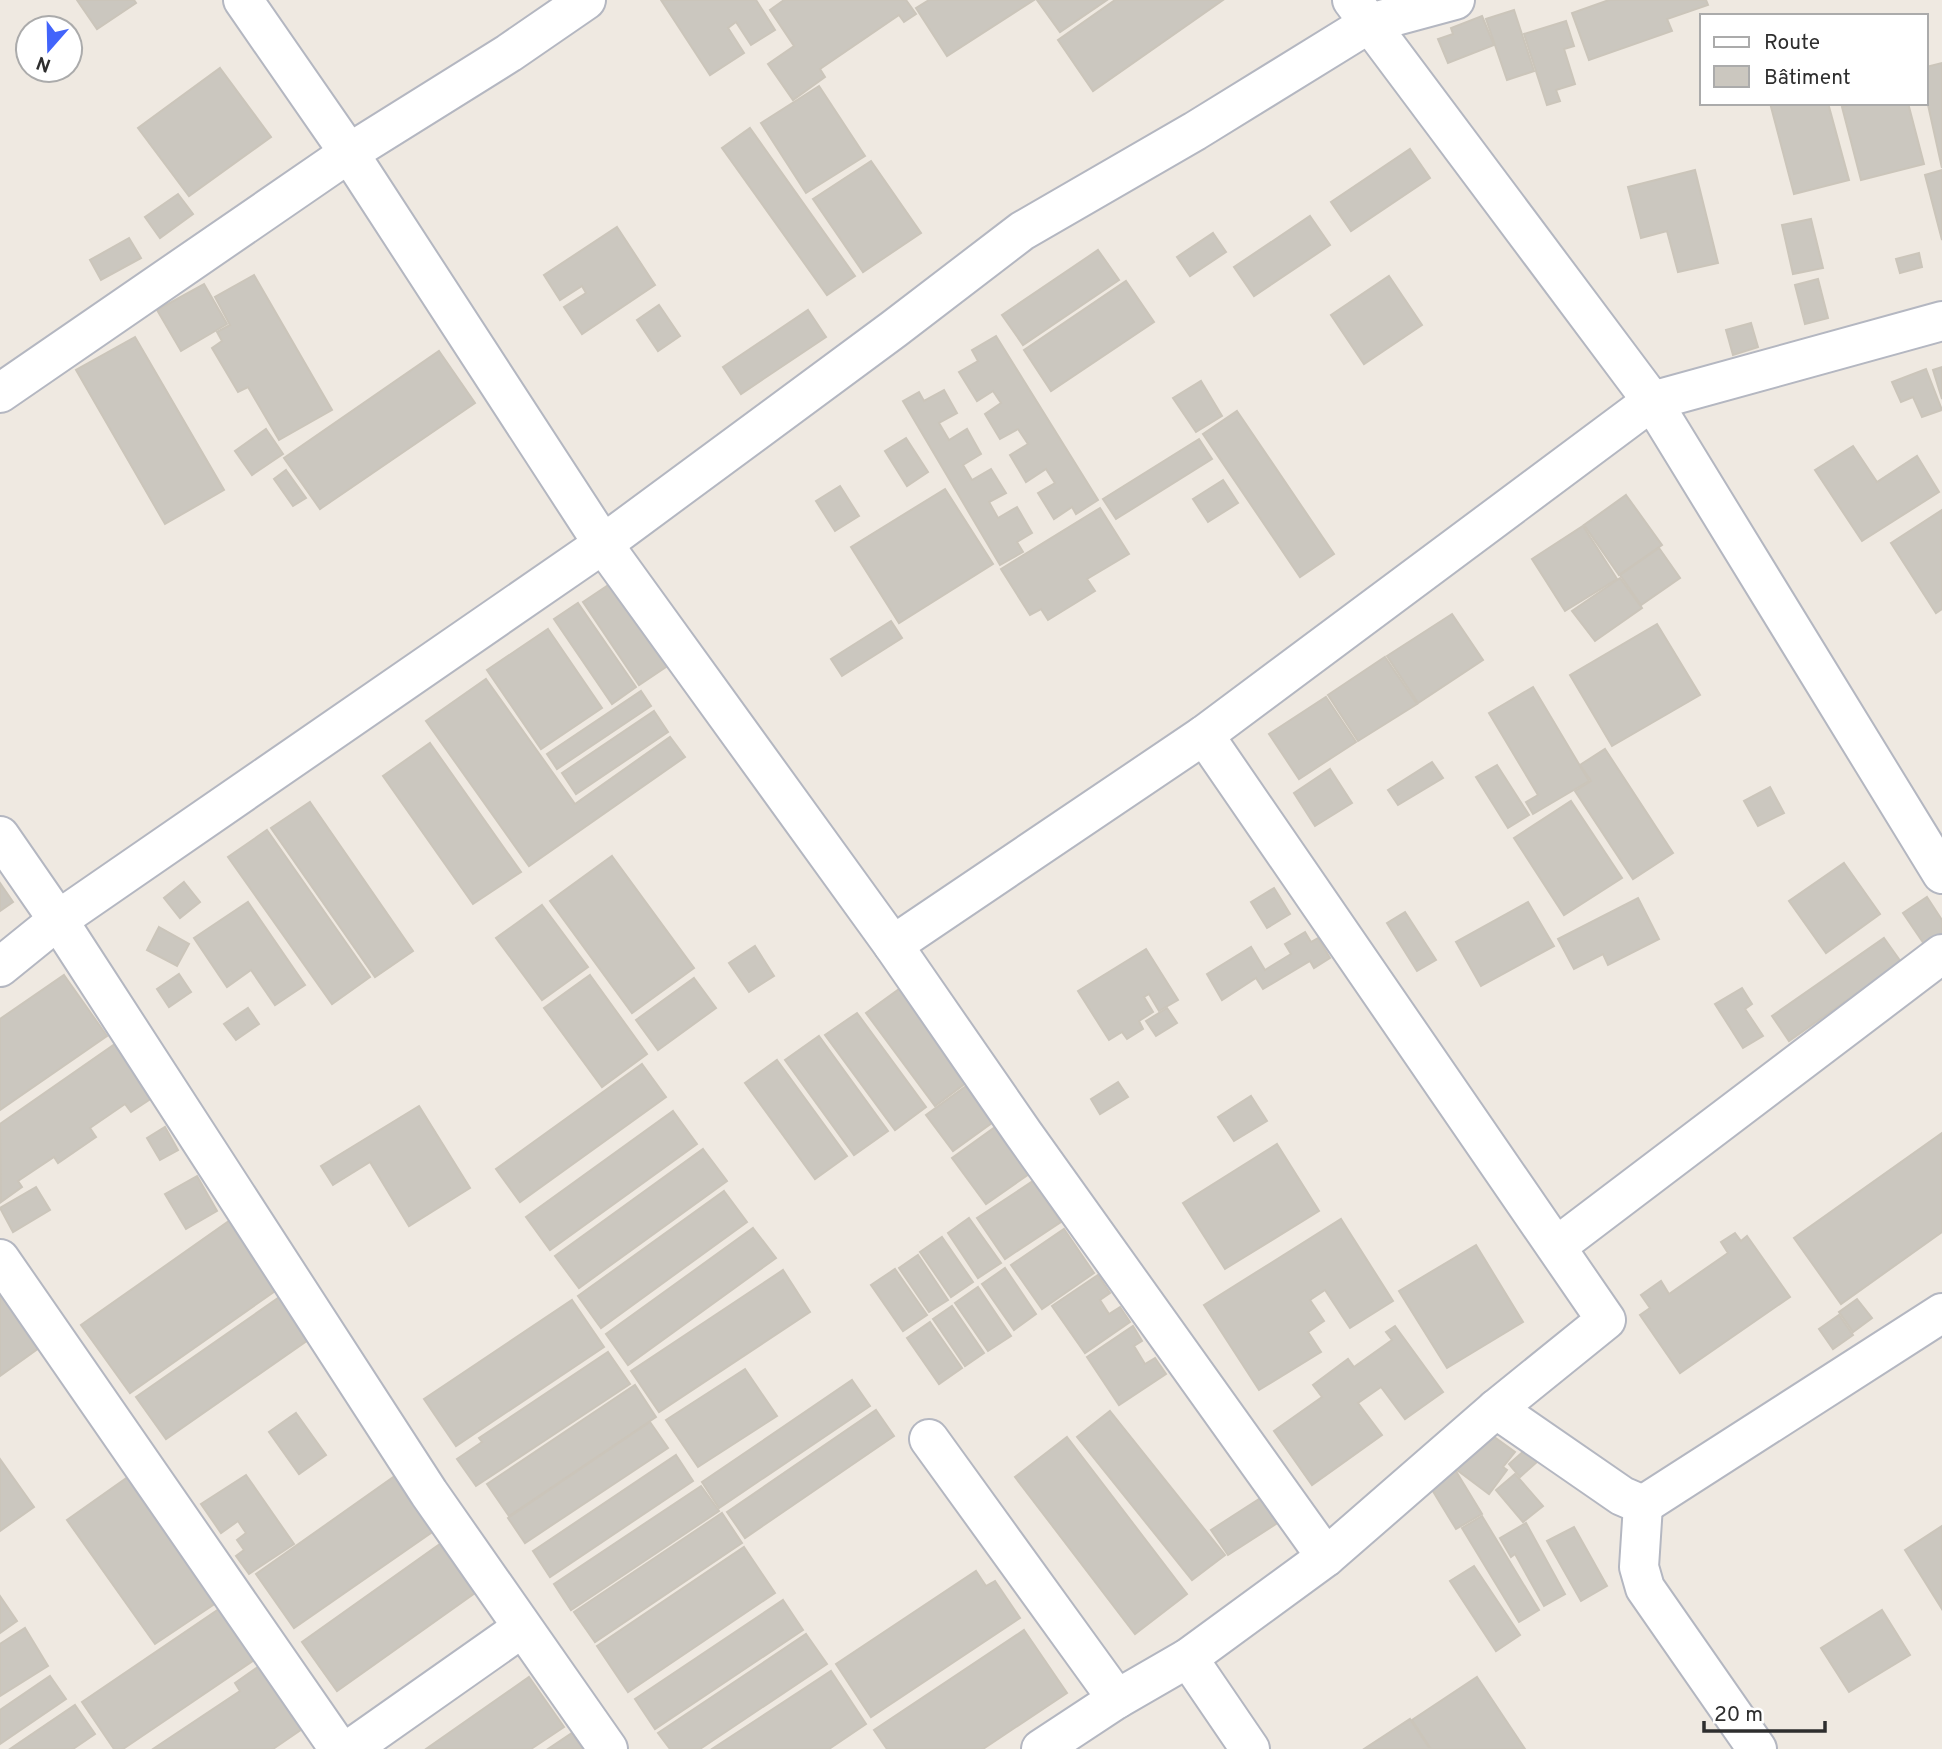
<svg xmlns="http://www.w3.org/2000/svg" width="1942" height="1749" font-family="Overpass,sans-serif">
<rect width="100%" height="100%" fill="#efe9e1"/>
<!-- building -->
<g fill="#cbc7bf" stroke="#cbc5ba" stroke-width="2">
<polygon points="77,0 134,0 136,3 97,29"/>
<polygon points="661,0 756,0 775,30 751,45 736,22 728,28 744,53 710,75"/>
<polygon points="784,0 906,0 916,14 904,22 899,15 820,69 825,77 793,100 768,64 794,46 770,10"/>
<polygon points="929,0 1034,0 947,56 916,8"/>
<polygon points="1037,0 1107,0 1060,32"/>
<polygon points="1115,0 1223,0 1093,91 1058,40"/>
<polygon points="1609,0 1706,0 1708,5 1667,19 1672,31 1589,60 1572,13"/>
<polygon points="1514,10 1534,71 1507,80 1486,19"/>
<polygon points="1482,16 1494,45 1448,63 1438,39 1453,34 1451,28"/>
<polygon points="1566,21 1574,46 1564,49 1575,84 1556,90 1560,101 1547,105 1524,34"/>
<polygon points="1942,63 1942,168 1926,96 1926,67"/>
<polygon points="220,68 271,137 189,196 138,128"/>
<polygon points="819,86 865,156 806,193 761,123"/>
<polygon points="1770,103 1828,103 1849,180 1794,194"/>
<polygon points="1856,103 1908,103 1924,164 1861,180 1842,107"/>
<polygon points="750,128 855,276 827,295 722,148"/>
<polygon points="1410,149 1430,178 1351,231 1331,202"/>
<polygon points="871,161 921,233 863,272 813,199"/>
<polygon points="1695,170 1718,263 1678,272 1667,231 1641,238 1628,187"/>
<polygon points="1942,170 1942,240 1925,175"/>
<polygon points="178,194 193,214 160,238 145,217"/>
<polygon points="1310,216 1330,245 1254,296 1234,267"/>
<polygon points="1811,219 1823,268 1793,274 1782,225"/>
<polygon points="617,227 655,285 582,334 564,307 586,293 582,286 560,300 544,275"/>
<polygon points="1213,233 1226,252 1190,276 1177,257"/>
<polygon points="129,238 141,258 101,280 90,260"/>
<polygon points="1098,250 1119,280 1023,345 1002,315"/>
<polygon points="1919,253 1922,267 1900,273 1896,259"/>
<polygon points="254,275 332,410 279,440 248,387 238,392 212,348 222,341 217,332 230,325 215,297"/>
<polygon points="1389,276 1422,325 1364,364 1331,315"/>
<polygon points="1818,279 1828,318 1805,324 1795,285"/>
<polygon points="1126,281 1154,322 1051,391 1024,350"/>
<polygon points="204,284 227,324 181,351 157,310"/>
<polygon points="659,305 680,336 658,351 637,320"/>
<polygon points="808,310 826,337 741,394 723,367"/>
<polygon points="1751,323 1758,347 1733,355 1726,330"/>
<polygon points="996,336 1098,500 1076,514 1072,507 1054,519 1038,493 1055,483 1046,469 1026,482 1010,455 1028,444 1018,429 1000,439 985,414 1001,403 993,391 977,401 959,372 978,361 972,350"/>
<polygon points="135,337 224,490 165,524 76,370"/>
<polygon points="439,351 475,403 320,509 284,458"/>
<polygon points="1942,367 1942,399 1933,370"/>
<polygon points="1926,369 1942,410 1922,417 1913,397 1901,402 1892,382"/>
<polygon points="1201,381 1222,416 1196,432 1173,398"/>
<polygon points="944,390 957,413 939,423 949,440 967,429 981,454 963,465 972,480 991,469 1006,493 989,502 998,518 1017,507 1032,533 1017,542 1023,552 1000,565 903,401 919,392 924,401"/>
<polygon points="1237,411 1334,554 1300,577 1203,434"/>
<polygon points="266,429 283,454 252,475 235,451"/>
<polygon points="906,438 928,472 907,486 885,451"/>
<polygon points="1199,439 1212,459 1116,519 1103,499"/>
<polygon points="1853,446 1877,482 1917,456 1939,492 1862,541 1815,470"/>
<polygon points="286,470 306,498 293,506 274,479"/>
<polygon points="1223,480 1238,503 1208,522 1193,499"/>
<polygon points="840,486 859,516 835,531 816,501"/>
<polygon points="945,489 993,564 899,623 851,547"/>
<polygon points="1626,495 1662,545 1619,575 1584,525"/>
<polygon points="1100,508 1129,554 1087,579 1095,591 1048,620 1041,609 1030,615 1001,569"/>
<polygon points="1942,510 1942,609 1936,613 1891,543"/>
<polygon points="1583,526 1617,579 1565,611 1532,559"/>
<polygon points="1659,548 1680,578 1641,605 1620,575"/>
<polygon points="1620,578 1642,608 1595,641 1572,611"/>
<polygon points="613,582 669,665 639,685 583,602"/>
<polygon points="578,603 636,687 612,704 554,619"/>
<polygon points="1452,614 1483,660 1418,703 1387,656"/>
<polygon points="891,621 902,638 842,676 831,659"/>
<polygon points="1657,624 1700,695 1612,746 1570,675"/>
<polygon points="548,629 602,708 541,749 487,670"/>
<polygon points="1385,657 1417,704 1358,741 1328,695"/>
<polygon points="486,679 575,804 670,737 685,757 529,866 426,721"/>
<polygon points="1533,687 1589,781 1533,814 1526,802 1538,795 1489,713"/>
<polygon points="641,691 651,706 557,769 547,754"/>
<polygon points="1326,697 1356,742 1299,779 1269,734"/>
<polygon points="654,711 668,732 576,794 562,773"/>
<polygon points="430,743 521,872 473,904 383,776"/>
<polygon points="1605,749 1673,853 1633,879 1575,791 1591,781 1580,765"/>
<polygon points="1432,762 1443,778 1398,805 1388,790"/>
<polygon points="1497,765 1529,815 1508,828 1476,777"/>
<polygon points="1330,769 1352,803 1315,826 1294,793"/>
<polygon points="1770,787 1784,813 1758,826 1744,801"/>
<polygon points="1571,801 1622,878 1564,915 1514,838"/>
<polygon points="310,802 413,951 375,977 271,828"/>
<polygon points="267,830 370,977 332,1004 228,857"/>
<polygon points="612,856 694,968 632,1013 550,901"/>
<polygon points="1844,863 1880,914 1826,953 1789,901"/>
<polygon points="184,882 200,902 180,918 164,898"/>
<polygon points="0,883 13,902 0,911"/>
<polygon points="1274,888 1290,914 1267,928 1251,902"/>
<polygon points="1927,897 1942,920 1942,933 1924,944 1903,913"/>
<polygon points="1638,898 1659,939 1608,965 1603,954 1574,969 1558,939"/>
<polygon points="248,902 305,985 275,1005 251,970 227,987 194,938"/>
<polygon points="1528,902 1554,946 1481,986 1456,942"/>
<polygon points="542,905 588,967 542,1000 496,938"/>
<polygon points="1405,912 1436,960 1417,971 1387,923"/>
<polygon points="159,927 189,944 177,966 147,950"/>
<polygon points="1305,932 1311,942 1318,938 1330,958 1314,968 1310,961 1263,989 1256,978 1222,1000 1207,974 1251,947 1265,970 1291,954 1285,944"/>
<polygon points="1884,938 1901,962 1789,1041 1772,1016"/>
<polygon points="755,946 774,976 749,992 729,963"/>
<polygon points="1146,949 1178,1000 1159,1011 1149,994 1144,997 1153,1012 1139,1021 1143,1029 1127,1039 1122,1032 1109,1040 1078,991"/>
<polygon points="179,974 191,992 169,1007 157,989"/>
<polygon points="64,975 107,1036 0,1110 0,1019"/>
<polygon points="590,975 647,1054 602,1087 544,1008"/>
<polygon points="694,978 716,1008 658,1050 636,1020"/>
<polygon points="902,987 970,1080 935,1106 866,1013"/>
<polygon points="1742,988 1752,1004 1745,1009 1763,1036 1743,1048 1715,1004"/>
<polygon points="248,1008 259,1024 236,1040 224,1024"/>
<polygon points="1167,1008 1177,1023 1156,1036 1146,1021"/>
<polygon points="857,1013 926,1107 895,1130 825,1035"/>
<polygon points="819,1036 888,1131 854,1155 785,1060"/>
<polygon points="115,1044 152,1098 131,1112 125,1104 90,1128 96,1137 58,1163 54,1157 18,1181 22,1187 1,1202 0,1124"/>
<polygon points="777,1060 847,1156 815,1179 745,1083"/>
<polygon points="642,1064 666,1097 520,1202 496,1169"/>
<polygon points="1118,1082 1128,1097 1100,1114 1091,1099"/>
<polygon points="969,1084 996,1120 953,1151 926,1115"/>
<polygon points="1251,1096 1267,1121 1234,1141 1218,1117"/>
<polygon points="419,1106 470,1188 409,1226 370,1162 333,1185 321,1166"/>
<polygon points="673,1111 697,1144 550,1250 526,1217"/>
<polygon points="998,1125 1032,1172 986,1204 952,1158"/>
<polygon points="165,1127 178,1150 160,1160 147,1138"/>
<polygon points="1942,1133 1942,1232 1841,1304 1794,1238"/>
<polygon points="1277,1144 1319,1211 1225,1269 1183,1203"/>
<polygon points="703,1149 727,1181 579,1288 555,1256"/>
<polygon points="197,1176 217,1211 186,1229 165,1194"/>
<polygon points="1033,1181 1061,1222 1005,1259 977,1218"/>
<polygon points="36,1187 50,1210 13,1232 0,1208"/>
<polygon points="724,1191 747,1222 601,1328 578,1296"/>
<polygon points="969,1218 1001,1263 978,1278 948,1233"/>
<polygon points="1341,1219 1393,1301 1350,1328 1325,1290 1310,1300 1324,1321 1308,1332 1321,1352 1259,1390 1204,1305"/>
<polygon points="229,1221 278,1289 130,1393 81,1325"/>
<polygon points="753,1228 776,1258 628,1365 606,1334"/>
<polygon points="1064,1229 1094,1273 1042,1309 1011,1265"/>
<polygon points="1735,1233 1741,1241 1747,1236 1790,1297 1680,1373 1640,1315 1650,1308 1641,1295 1661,1281 1669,1294 1728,1253 1721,1242"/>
<polygon points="942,1237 973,1282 951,1297 920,1252"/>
<polygon points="1476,1245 1523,1322 1447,1368 1399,1291"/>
<polygon points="918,1255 948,1300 929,1312 899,1268"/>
<polygon points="1005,1268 1036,1314 1014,1330 982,1284"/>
<polygon points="895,1269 927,1315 903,1331 871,1285"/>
<polygon points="783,1270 810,1312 659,1412 631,1371"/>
<polygon points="1098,1275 1110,1293 1100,1300 1109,1314 1120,1307 1130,1322 1085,1353 1052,1306"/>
<polygon points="978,1287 1011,1336 988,1351 955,1303"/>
<polygon points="9,1290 46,1343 0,1376 0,1296"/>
<polygon points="281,1296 311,1338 166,1439 136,1397"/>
<polygon points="1857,1299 1872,1318 1853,1332 1839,1312"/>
<polygon points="572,1300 604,1347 456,1446 424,1399"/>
<polygon points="952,1306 984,1353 965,1366 933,1319"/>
<polygon points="1839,1315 1853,1335 1833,1349 1819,1329"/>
<polygon points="930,1322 962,1368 939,1384 907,1338"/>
<polygon points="1133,1326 1142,1341 1134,1346 1145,1364 1155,1358 1166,1374 1119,1405 1087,1357"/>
<polygon points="1395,1326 1443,1392 1405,1419 1381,1387 1358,1403 1382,1435 1312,1485 1274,1431 1322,1397 1313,1385 1348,1359 1354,1367 1392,1340 1386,1332"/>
<polygon points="608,1352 630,1384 476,1486 457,1459 482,1442 479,1438"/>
<polygon points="745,1369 777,1416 698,1467 666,1420"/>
<polygon points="852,1380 870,1406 719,1508 702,1482"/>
<polygon points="635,1385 656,1417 509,1516 487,1484"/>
<polygon points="876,1410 894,1436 745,1538 727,1512"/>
<polygon points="1110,1411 1225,1555 1192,1580 1077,1437"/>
<polygon points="296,1413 326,1455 299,1474 269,1432"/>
<polygon points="650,1422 668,1448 525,1543 508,1518"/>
<polygon points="1486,1431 1515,1452 1503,1467 1507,1470 1489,1494 1457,1470"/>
<polygon points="1067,1437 1187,1594 1135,1634 1015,1477"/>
<polygon points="1535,1441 1546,1454 1520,1477 1509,1464"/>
<polygon points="676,1455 693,1481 550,1577 533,1551"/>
<polygon points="0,1459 34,1507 0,1531"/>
<polygon points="1454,1468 1482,1514 1456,1529 1428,1483"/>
<polygon points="402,1471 441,1526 294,1628 256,1574"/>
<polygon points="1515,1474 1543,1506 1523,1522 1496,1490"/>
<polygon points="246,1475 294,1544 249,1574 236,1556 244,1550 237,1540 246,1533 238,1521 221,1533 201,1504"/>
<polygon points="128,1477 219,1601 155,1644 67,1520"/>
<polygon points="701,1486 719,1511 571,1610 554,1584"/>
<polygon points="1262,1497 1279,1522 1228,1555 1211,1530"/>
<polygon points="722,1513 742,1543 595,1642 574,1612"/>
<polygon points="1482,1516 1539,1610 1519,1622 1462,1528"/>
<polygon points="1526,1523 1565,1594 1544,1606 1515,1554 1511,1557 1500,1538"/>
<polygon points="1942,1526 1942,1609 1905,1550"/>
<polygon points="1574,1527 1607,1586 1581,1601 1547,1541"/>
<polygon points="440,1544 475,1593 337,1691 302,1642"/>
<polygon points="744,1547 775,1593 628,1692 597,1646"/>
<polygon points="1474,1566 1520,1635 1496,1651 1450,1581"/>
<polygon points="976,1571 986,1586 995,1581 1020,1618 871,1717 836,1664"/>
<polygon points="0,1596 17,1621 0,1633"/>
<polygon points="783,1600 803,1630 655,1729 635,1699"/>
<polygon points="225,1605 260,1656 123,1749 114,1749 82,1702"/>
<polygon points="1882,1610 1910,1655 1849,1692 1821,1648"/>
<polygon points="25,1628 48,1666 0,1696 0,1644"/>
<polygon points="1024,1630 1067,1693 983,1749 887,1749 874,1730"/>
<polygon points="806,1634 827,1664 700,1749 670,1749 658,1733"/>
<polygon points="265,1662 308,1725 273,1749 153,1749 240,1691 235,1683"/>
<polygon points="831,1671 866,1724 829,1749 712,1749"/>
<polygon points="50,1676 66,1699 0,1744 0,1710"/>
<polygon points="529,1677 564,1727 531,1749 426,1749"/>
<polygon points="1477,1677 1525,1749 1431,1749 1412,1720"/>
<polygon points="75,1705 95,1734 73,1749 10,1749"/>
<polygon points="1410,1719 1430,1749 1364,1749"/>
<polygon points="572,1733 583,1749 548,1749"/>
</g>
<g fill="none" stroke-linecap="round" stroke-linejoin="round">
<defs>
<g id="minor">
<polyline points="243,0 349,153 603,544 893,945 1023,1133 1326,1557"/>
<polyline points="1352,0 1652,401 1942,874"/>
<polyline points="0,393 349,153 509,53 586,0"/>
<polyline points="0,836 58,920 429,1493 608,1749"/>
<polyline points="893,945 1204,735 1652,401 1942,321"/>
<polyline points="0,967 58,920 603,544 894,329 1022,231 1195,131 1370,23 1455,0"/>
<polyline points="1557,1246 1942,954"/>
<polyline points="0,1259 339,1749"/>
<polyline points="1496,1409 1622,1496 1643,1505"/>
<polyline points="929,1439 1117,1699"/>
<polyline points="1643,1505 1942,1313"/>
<polyline points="1643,1505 1639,1567 1645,1588 1757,1749"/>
<polyline points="1188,1658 1250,1749"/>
<polyline points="350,1749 522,1628"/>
<polyline points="1041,1749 1117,1699 1188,1658 1326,1557 1496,1409 1606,1320 1204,735"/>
</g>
</defs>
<!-- minor casing -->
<use href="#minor" stroke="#b4b7c1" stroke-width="42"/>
<!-- minor -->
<use href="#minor" stroke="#fff" stroke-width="38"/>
</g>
<!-- legend -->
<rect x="1700" y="14" width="228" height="91" fill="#ffffff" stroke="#ababab" stroke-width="2"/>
<rect x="1714" y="37" width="35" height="10" fill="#ffffff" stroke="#ababab" stroke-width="2"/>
<text x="1764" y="49" font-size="21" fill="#2e2e2e">Route</text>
<rect x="1714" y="66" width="35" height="21" fill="#cbc7bf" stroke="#ababab" stroke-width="2"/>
<text x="1764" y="84" font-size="21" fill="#2e2e2e">Bâtiment</text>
<!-- north arrow -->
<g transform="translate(49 49) rotate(200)"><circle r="33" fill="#ffffff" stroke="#ababab" stroke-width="2"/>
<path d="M0-5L12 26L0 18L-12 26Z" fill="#4264fb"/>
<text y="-10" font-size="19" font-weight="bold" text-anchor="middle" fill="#2e2e2e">N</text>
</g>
<!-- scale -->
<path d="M1704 1721v10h121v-10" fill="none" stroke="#2e2e2e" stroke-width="3.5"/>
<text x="1714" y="1721" font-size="21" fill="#2e2e2e" stroke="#ffffff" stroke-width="5" paint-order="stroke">20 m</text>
</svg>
